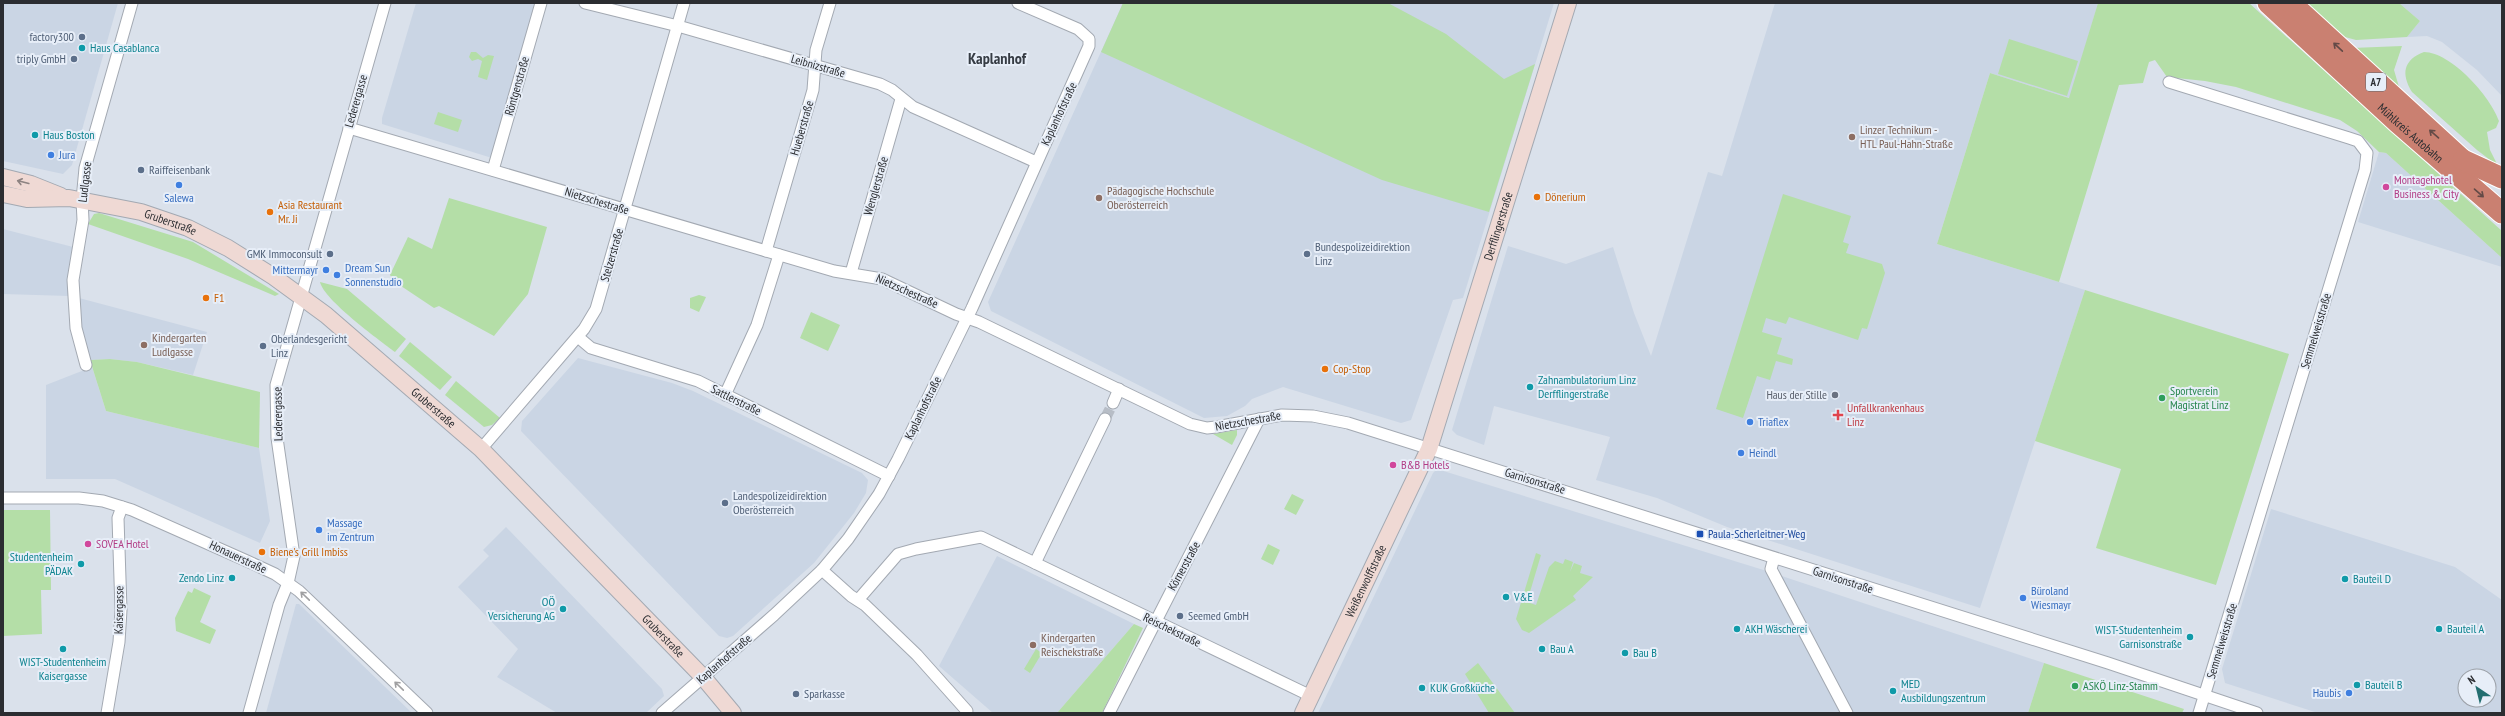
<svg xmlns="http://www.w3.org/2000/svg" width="2505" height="716" font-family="'PT Sans Narrow',sans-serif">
<rect width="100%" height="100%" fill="#dae1eb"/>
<!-- built -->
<g fill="#cad5e4" fill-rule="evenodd">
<polygon points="3,3 118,3 72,165 63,174 3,161"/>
<polygon points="416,3 537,3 492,158 382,124 382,118"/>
<polygon points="1123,3 1554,3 1463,298 1453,300 1411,420 1401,423 1283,387 1252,399 1245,406 1227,416 1204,418 991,311 988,302"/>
<polygon points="1775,3 2098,3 2070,98 1990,73 1937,244 2085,290 1980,608 1727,527 1657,498 1596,480 1610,437 1494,406 1484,445 1457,435 1452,430 1508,246 1566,264 1613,247 1634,313 1651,356 1708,172 1722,176"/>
<polygon points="2399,3 2502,3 2502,96 2477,70 2442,42 2427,36 2407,37 2420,21"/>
<polygon points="2379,152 2386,153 2502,258 2502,267 2358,222"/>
<polygon points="3,229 73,247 69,268 69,296 3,294"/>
<polygon points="79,298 207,332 193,375 137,362 110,359 90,360 82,330"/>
<polygon points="578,358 672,383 693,391 862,473 868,480 866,493 854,513 814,563 733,636 727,638 719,636 521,431 522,421"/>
<polygon points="92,367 106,411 259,448 270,521 260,543 115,479 46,479 46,385"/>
<polygon points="1437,469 1770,572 2044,663 2028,713 1318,713 1433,473"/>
<path d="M 2271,509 L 2455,567 L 2502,600 L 2502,713 L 2318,713 L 2225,683 L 2222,669 ZM 2465,676 L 2489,676 L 2489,700 L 2465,700 Z"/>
<polygon points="506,527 662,689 664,696 646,713 557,713 497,677 518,649 458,587 489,556 483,550"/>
<polygon points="997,556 1134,624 1057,713 993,713 939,666"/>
<polygon points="296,604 299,604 412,713 266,713"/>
</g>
<!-- green -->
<g fill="#b4dea7">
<polygon points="1123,3 1388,3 1446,34 1504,79 1535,64 1489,212 1382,180 1101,52"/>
<polygon points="2098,3 2249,3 2502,231 2502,258 2386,153 2379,152 2357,131 2340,120 2236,87 2205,81 2167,77 2155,60 2149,62 2143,83 2119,85 2059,282 1937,244 1990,73 2069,98"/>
<polygon points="2306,3 2399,3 2420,21 2407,37 2356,40 2345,37 2335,31"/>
<polygon points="2009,39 2078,61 2067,96 1998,74"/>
<polygon points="2402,46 2394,70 2399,87 2352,48"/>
<polygon points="471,52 476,52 483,58 488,55 494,56 487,80 478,77 482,61 478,59 472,61 469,57"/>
<path d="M 2424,52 C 2451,52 2491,97 2499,121 L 2496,128 L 2487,132 L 2490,150 L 2498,166 L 2477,150 L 2412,92 C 2401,74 2403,60 2424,52 Z"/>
<polygon points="438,112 462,120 458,132 434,124"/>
<polygon points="1783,194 1851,216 1843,242 1849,244 1846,253 1882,264 1885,273 1867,329 1862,328 1858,340 1789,317 1786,324 1766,318 1762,332 1782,338 1777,354 1793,359 1792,365 1776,361 1770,380 1757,376 1743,418 1716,409"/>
<polygon points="449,198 547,227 528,294 494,336 439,306 434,308 395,282 390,275 408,237 432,249"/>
<polygon points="99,213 193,242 279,294 275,296 188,259 88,224 94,214"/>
<path d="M 320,282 L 347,289 L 406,339 L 395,352 C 378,339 324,300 320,282 Z"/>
<polygon points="2085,290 2289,354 2216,585 2096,548 2121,469 2035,441"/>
<polygon points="699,295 706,297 699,312 690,308 690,298"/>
<polygon points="811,312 840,325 828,351 800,338"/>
<polygon points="410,342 452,377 440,390 399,356"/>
<polygon points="110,359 137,362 260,392 259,448 106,411 90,360"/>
<polygon points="456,381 500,418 492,425 484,427 445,395"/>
<polygon points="1237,430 1237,435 1232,445 1213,434"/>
<polygon points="1292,494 1304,500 1296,515 1284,509"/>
<polygon points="3,510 50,510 51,590 41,590 42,634 3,636"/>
<polygon points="1268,544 1280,550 1273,565 1261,559"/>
<polygon points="1536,553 1541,555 1527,602 1536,605 1549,567 1555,561 1563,564 1565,559 1573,562 1570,572 1574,563 1582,566 1580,573 1593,577 1573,596 1576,600 1529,633 1522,630 1516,619"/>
<polygon points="194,588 211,596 200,622 216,630 210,644 176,631 175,618 188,591 192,593"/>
<polygon points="1134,624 1143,628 1102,713 1057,713"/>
<polygon points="1036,649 1042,653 1030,673 1024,669"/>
<polygon points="1478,663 1515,713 1489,713 1465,674"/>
<polygon points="2044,663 2184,709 2182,713 2028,713"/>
</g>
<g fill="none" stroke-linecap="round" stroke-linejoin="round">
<!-- street-tunnel -->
<polyline stroke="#b7bdc6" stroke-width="11" stroke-dasharray="11 5.5" stroke-linecap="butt" points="1105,419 1113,403"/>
<defs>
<g id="street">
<polyline points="585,3 678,26 880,84 892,90 913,107 1036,162"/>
<polyline points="2169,82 2349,138 2358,141 2367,153 2365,170 2199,713"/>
<polyline points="349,128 834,271 882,279 956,314 979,322 1190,424 1207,428 1216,427 1282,415 1313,416 1348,423 2108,663 2257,713"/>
<polyline points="493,170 541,3"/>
<polyline points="766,251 813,90 816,50 830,3"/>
<polyline points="851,273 901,99"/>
<polyline points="578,337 591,348 698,381 889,476"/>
<polyline points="86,365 76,328 73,280 83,220 82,200 85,168 132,3"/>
<polyline points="725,395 757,325 779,255"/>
<polyline points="1113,403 1119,389"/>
<polyline points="481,449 584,329 596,309 684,3"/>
<polyline points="3,498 79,498 103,501 132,510 247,561 275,574 299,591 427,713"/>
<polyline points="1774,558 1771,569 1847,713"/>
<polyline points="1035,563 1105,419"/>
<polyline points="822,570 851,596 865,605 917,655 967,711"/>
<polyline points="858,600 898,554 916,549 981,537 1311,696"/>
<polyline points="107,713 119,642 121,610 118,518 122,507"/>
<polyline points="249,713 279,605 288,583 294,556 277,438 276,385 385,3"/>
<polyline points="662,713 774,615 822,570 848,539 879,494 898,459 972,308 1089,46 1089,39 1078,29 1018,3"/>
<polyline points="1109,713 1259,419"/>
</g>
<g id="secondary">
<polyline points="3,177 31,184 61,196"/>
<path id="s1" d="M 3,194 L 27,199 L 69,198 L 141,212 L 188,228 L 228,248 L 274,277 L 326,315 L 481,449 L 703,677 L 733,713"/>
<path id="s2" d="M 1303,713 L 1429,449 L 1568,3"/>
</g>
<g id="highway">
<path id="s3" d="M 2268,3 L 2397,122 L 2502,213"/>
<polyline points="2291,3 2466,163"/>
<polyline points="2463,160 2502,178"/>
</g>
</defs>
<!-- street casing -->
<use href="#street" stroke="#a3a9b2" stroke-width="13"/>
<!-- secondary casing -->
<use href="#secondary" stroke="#a3a9b2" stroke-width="18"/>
<!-- highway casing -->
<use href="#highway" stroke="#fff" stroke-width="23"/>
<!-- street -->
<use href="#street" stroke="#fff" stroke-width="11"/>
<!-- secondary -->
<use href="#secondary" stroke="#efd9d4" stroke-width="16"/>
<!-- highway -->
<use href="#highway" stroke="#ca8071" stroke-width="21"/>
</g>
<!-- one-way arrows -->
<defs><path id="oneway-shaft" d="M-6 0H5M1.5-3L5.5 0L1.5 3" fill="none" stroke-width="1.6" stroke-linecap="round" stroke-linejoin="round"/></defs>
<g stroke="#634a47">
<use href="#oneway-shaft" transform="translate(2338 47) rotate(-137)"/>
<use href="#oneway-shaft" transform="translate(2434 134) rotate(-139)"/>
<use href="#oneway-shaft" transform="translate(2479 193) rotate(41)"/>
</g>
<use stroke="#8d8382" href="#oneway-shaft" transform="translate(23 182) rotate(-166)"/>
<g stroke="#a0a0a2">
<use href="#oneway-shaft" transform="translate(305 596) rotate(-136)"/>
<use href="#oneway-shaft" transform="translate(399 686) rotate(-136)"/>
</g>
<!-- markers -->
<g fill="#5c6f8a" stroke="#e7eef8" stroke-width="1.5">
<circle cx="82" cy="37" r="4"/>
<circle cx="74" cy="59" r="4"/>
<circle cx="141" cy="170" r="4"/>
<circle cx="330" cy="254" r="4"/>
<circle cx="1307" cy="254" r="4"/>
<circle cx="263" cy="346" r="4"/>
<circle cx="725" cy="503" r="4"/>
<circle cx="1180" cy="616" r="4"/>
<circle cx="796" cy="694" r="4"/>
</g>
<g fill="#0f9aa8" stroke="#e7eef8" stroke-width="1.5">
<circle cx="82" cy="48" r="4"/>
<circle cx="35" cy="135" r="4"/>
<circle cx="1530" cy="387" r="4"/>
<circle cx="81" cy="564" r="4"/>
<circle cx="232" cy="578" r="4"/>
<circle cx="2345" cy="579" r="4"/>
<circle cx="1506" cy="597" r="4"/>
<circle cx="563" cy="609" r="4"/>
<circle cx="1737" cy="629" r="4"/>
<circle cx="2439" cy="629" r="4"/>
<circle cx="2190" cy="637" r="4"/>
<circle cx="63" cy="649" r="4"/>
<circle cx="1542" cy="649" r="4"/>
<circle cx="1625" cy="653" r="4"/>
<circle cx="2357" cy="685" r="4"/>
<circle cx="1422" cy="688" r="4"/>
<circle cx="1893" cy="691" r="4"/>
</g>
<g fill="#8d6e63" stroke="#e7eef8" stroke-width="1.5">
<circle cx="1852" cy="137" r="4"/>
<circle cx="1099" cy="198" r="4"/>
<circle cx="144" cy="345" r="4"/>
<circle cx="1033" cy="645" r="4"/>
</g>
<g fill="#3f7fe0" stroke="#e7eef8" stroke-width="1.5">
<circle cx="51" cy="155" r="4"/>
<circle cx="179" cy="185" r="4"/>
<circle cx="326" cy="270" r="4"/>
<circle cx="337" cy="275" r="4"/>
<circle cx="1750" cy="422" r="4"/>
<circle cx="1741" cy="453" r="4"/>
<circle cx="319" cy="530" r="4"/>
<circle cx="2023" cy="598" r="4"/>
<circle cx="2349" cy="693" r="4"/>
</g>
<g fill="#d1479c" stroke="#e7eef8" stroke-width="1.5">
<circle cx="2386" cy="187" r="4"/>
<circle cx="1393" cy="465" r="4"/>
<circle cx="88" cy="544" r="4"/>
</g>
<g fill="#e8710a" stroke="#e7eef8" stroke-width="1.5">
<circle cx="1537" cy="197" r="4"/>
<circle cx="270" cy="212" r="4"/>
<circle cx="206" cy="298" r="4"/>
<circle cx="1325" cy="369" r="4"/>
<circle cx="262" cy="552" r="4"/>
</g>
<circle fill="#6b7280" stroke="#e7eef8" stroke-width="1.5" cx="1835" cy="395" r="4"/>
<g fill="#2e9e5b" stroke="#e7eef8" stroke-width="1.5">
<circle cx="2162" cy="398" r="4"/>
<circle cx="2075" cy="686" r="4"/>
</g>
<path fill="#e0444e" stroke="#e7eef8" stroke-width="1.5" d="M1836 409h4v4h4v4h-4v4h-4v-4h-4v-4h4z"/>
<rect fill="#1a4fb4" stroke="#e7eef8" stroke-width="1.5" x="1696" y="530" width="8" height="8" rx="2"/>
<g text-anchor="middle" stroke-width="4" stroke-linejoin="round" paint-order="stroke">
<!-- shield labels -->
<rect fill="#e7eef8" stroke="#63676d" stroke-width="1" x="2366" y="73" width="20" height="18" rx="3"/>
<g font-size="11" font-weight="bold" fill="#2b2d31">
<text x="2376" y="86">A7</text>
</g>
<!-- service labels -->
<g font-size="12" fill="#4e5e75" stroke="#e7eef8" text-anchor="start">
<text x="74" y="41" text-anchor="end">factory300</text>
<text x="66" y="63" text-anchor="end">triply GmbH</text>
<text x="149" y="174">Raiffeisenbank</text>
<text x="1315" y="251">Bundespolizeidirektion<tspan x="1315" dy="14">Linz</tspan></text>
<text x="322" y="258" text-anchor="end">GMK Immoconsult</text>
<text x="271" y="343">Oberlandesgericht<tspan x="271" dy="14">Linz</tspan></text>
<text x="733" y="500">Landespolizeidirektion<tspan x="733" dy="14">Oberösterreich</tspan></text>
<text x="1188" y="620">Seemed GmbH</text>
<text x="804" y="698">Sparkasse</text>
</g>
<!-- culture labels -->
<g font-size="12" fill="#0d838f" stroke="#e7eef8" text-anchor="start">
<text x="90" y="52">Haus Casablanca</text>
<text x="43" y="139">Haus Boston</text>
<text x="1538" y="384">Zahnambulatorium Linz<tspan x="1538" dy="14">Derfflingerstraße</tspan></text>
<text x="73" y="561" text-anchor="end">Studentenheim<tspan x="73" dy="14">PÄDAK</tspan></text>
<text x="224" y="582" text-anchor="end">Zendo Linz</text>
<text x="2353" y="583">Bauteil D</text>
<text x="1514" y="601">V&amp;E</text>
<text x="555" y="606" text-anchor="end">OÖ<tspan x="555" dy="14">Versicherung AG</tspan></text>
<text x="1745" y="633">AKH Wäscherei</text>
<text x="2447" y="633">Bauteil A</text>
<text x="2182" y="634" text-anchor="end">WIST-Studentenheim<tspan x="2182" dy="14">Garnisonstraße</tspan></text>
<text x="1550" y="653">Bau A</text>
<text x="1633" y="657">Bau B</text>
<text x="63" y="666" text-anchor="middle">WIST-Studentenheim<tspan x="63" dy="14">Kaisergasse</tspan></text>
<text x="1901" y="688">MED<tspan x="1901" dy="14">Ausbildungszentrum</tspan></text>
<text x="2365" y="689">Bauteil B</text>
<text x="1430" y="692">KUK Großküche</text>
</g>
<!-- street labels -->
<g font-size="12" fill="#2b2d31" stroke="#e7eef8">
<text transform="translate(818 66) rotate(16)" y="4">Leibnizstraße</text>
<text transform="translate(517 86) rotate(-74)" y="4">Röntgenstraße</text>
<text transform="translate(356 101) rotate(-74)" y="4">Lederergasse</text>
<text transform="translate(1059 114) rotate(-65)" y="4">Kaplanhofstraße</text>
<text transform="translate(802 128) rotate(-74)" y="4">Hueberstraße</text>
<text dy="4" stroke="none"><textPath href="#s3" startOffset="193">Mühlkreis Autobahn</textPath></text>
<text transform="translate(85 182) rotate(-83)" y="4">Ludlgasse</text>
<text transform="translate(876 186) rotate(-74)" y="4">Wenglerstraße</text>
<text transform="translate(597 201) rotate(17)" y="4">Nietzschestraße</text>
<text dy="4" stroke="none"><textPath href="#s1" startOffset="171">Gruberstraße</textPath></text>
<text dy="4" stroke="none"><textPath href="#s2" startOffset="526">Derfflingerstraße</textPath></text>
<text transform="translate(612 255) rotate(-74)" y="4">Stelzerstraße</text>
<text transform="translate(907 291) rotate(24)" y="4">Nietzschestraße</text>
<text transform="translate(2316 331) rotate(-73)" y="4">Semmelweisstraße</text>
<text transform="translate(736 400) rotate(26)" y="4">Sattlerstraße</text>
<text dy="4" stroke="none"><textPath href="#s1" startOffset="495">Gruberstraße</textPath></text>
<text transform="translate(923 408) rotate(-64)" y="4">Kaplanhofstraße</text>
<text transform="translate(278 414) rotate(-91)" y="4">Lederergasse</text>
<text transform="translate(1248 421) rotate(-10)" y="4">Nietzschestraße</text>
<text transform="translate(1535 481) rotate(17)" y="4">Garnisonstraße</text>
<text transform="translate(238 557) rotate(25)" y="4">Honauerstraße</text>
<text transform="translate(1184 566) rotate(-61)" y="4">Körnerstraße</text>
<text transform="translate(1843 580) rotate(18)" y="4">Garnisonstraße</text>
<text dy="4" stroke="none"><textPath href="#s2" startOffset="146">Weißenwolffstraße</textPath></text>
<text transform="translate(119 610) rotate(-89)" y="4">Kaisergasse</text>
<text transform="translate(1172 630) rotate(26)" y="4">Reischekstraße</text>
<text dy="4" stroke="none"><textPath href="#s1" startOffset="819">Gruberstraße</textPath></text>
<text transform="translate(2222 641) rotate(-73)" y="4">Semmelweisstraße</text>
<text transform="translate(724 659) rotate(-41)" y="4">Kaplanhofstraße</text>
</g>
<!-- education labels -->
<g font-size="12" fill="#785e54" stroke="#e7eef8" text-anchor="start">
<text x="1860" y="134">Linzer Technikum -<tspan x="1860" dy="14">HTL Paul-Hahn-Straße</tspan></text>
<text x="1107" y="195">Pädagogische Hochschule<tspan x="1107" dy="14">Oberösterreich</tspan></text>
<text x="152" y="342">Kindergarten<tspan x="152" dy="14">Ludlgasse</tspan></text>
<text x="1041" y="642">Kindergarten<tspan x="1041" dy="14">Reischekstraße</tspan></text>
</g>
<!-- shop labels -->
<g font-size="12" fill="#366cbe" stroke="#e7eef8" text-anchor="start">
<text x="59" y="159">Jura</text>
<text x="179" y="202" text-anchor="middle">Salewa</text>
<text x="345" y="272">Dream Sun<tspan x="345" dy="14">Sonnenstudio</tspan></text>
<text x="318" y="274" text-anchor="end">Mittermayr</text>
<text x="1758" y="426">Triaflex</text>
<text x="1749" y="457">Heindl</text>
<text x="327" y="527">Massage<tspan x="327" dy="14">im Zentrum</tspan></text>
<text x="2031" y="595">Büroland<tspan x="2031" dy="14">Wiesmayr</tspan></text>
<text x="2341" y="697" text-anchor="end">Haubis</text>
</g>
<!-- hotel labels -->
<g font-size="12" fill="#b23c85" stroke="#e7eef8" text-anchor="start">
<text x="2394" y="184">Montagehotel<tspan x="2394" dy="14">Business &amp; City</tspan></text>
<text x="1401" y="469">B&amp;B Hotels</text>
<text x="96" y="548">SOVEA Hotel</text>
</g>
<!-- food labels -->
<g font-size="12" fill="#c56008" stroke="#e7eef8" text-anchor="start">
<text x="1545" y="201">Dönerium</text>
<text x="278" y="209">Asia Restaurant<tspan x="278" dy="14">Mr. Ji</tspan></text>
<text x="214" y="302">F1</text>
<text x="1333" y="373">Cop-Stop</text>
<text x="270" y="556">Biene's Grill Imbiss</text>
</g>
<!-- leisure labels -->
<g font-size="12" fill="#27864d" stroke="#e7eef8" text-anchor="start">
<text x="2170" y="395">Sportverein<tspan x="2170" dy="14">Magistrat Linz</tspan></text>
<text x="2083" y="690">ASKÖ Linz-Stamm</text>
</g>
<!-- worship labels -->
<g font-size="12" fill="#5b616d" stroke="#e7eef8" text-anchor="end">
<text x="1827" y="399">Haus der Stille</text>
</g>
<!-- health labels -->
<g font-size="12" fill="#be3a42" stroke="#e7eef8" text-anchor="start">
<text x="1847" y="412">Unfallkrankenhaus<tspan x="1847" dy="14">Linz</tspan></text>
</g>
<!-- transit labels -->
<g font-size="12" fill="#164399" stroke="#e7eef8" text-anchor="start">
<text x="1708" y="538">Paula-Scherleitner-Weg</text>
</g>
<!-- district labels -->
<g font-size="16" font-weight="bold" fill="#363c44" stroke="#e7eef8">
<text x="997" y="64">Kaplanhof</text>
</g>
</g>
<!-- border -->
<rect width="2505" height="716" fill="none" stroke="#2b2d31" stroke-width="8"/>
<!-- north arrow -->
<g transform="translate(2477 688) rotate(325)"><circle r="19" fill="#e7eef8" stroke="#9ca1a8"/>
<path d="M0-3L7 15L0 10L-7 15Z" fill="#236e70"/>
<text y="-6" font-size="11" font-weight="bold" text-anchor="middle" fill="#2b2d31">N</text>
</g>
</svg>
